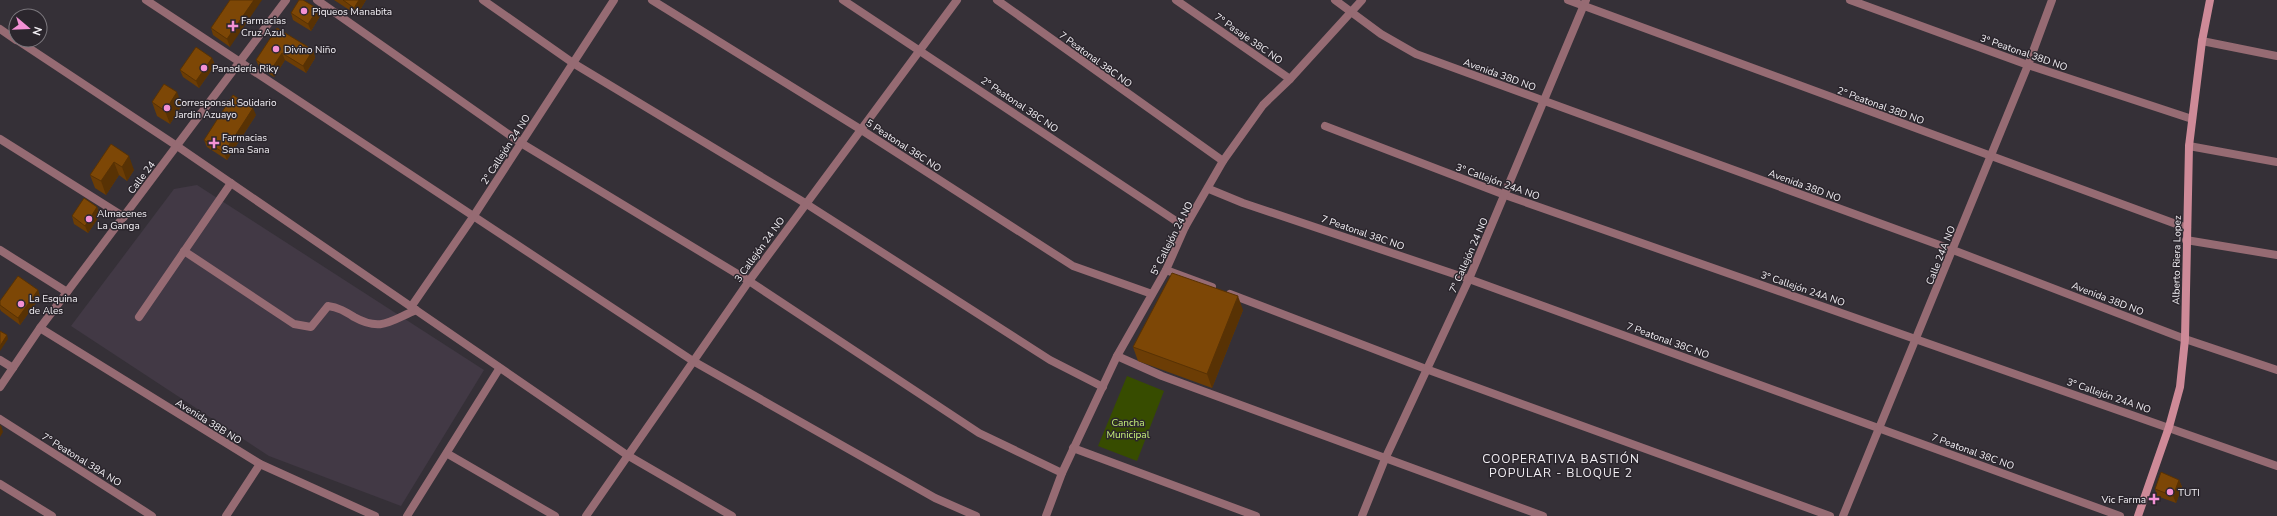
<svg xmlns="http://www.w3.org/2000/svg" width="2277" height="516" font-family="'Nunito Sans',sans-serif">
<rect width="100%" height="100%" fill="#353037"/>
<!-- built -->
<polygon fill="#423945" points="197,185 484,370 401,506 269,456 71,326 174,189"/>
<!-- green -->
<polygon fill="#374c00" points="1127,376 1164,391 1137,461 1098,446"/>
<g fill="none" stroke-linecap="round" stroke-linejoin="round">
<!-- service -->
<g stroke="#966b73" stroke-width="8">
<path d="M 184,251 L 294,324 L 311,327 L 328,306 C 338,307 346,312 354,317 C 381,332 390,321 416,310"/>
<polyline points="139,317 231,183"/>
</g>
<!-- minor -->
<g stroke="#966b73" stroke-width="8">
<polyline points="146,0 693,361 935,498 976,516"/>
<polyline points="317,0 521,143 749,281 979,433 1062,473"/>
<polyline points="483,0 573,63 805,203 1050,360 1103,387"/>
<polyline points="652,0 860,129 1073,266 1152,294"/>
<polyline points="843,0 1185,227"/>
<polyline points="997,0 1223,161"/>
<polyline points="1176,0 1290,79"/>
<polyline points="1335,0 1381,34 1416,54 1953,250 2185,339 2277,370"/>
<polyline points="1568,0 2187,228"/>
<polyline points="1850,0 2028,65 2192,119"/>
<polyline points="0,29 16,40"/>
<polyline points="17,40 177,146 627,455 732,516"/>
<polyline points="2202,41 2277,56"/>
<polyline points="1325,126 1505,195 2277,466"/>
<polyline points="0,139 124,217"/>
<polyline points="2189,146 2277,162"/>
<polyline points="1209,189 1243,203 1469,279 2120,516"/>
<polyline points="2186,240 2277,255"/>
<polyline points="0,250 67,292"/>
<polyline points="1166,270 1212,287"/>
<polyline points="1230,294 1426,369 1830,516"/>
<polyline points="411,307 473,217 614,0"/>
<polyline points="40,328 260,464 375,516"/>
<polyline points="1117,356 1162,376 1543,516"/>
<polyline points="0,360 13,368"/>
<polyline points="0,419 152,516"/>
<polyline points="1073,448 1256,516"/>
<polyline points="448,454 555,516"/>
<polyline points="0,484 52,516"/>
<polyline points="226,516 260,464"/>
<polyline points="407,516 499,369"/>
<polyline points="586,516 749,281 957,0"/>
<polyline points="1046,516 1062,473 1117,356 1166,270 1185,227 1223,161 1263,105 1290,79 1362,0"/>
<polyline points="1362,516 1385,459 1469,279 1586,0"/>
<polyline points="1843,516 2028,65 2052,0"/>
</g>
<!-- tertiary -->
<polyline stroke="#966b73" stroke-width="8" points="0,387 40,328 286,0"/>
<!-- secondary -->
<polyline stroke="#ce8a98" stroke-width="8" points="2138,516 2169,427 2180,387 2185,339 2189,146 2202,41 2210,0"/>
</g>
<!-- wall -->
<g fill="#6c3d05">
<polygon points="230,0 230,47 213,35 211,28"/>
<polygon points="334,0 366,0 357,15"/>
<polygon points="291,13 320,16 311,31 293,20"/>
<polygon points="277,28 313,50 315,58 306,73 285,60 274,77 259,67 256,60"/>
<polygon points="212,58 215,65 199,88 183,77 180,70"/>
<polygon points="152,102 182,105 170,124 157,116"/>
<polygon points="256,115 227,160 207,147 204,140"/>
<polygon points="111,144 134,170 127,181 119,175 106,195 95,188 90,175"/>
<polygon points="97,207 100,215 88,233 74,224 72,216"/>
<polygon points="38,290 40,297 20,325 1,311 0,309 0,301"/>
<polygon points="1243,310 1212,388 1138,361 1133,347"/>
<polygon points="2179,480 2182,487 2176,503 2157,496 2155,489"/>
</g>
<!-- shaded-wall -->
<g fill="#583204">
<polygon points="254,0 262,0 230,47 227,39"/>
<polygon points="359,0 366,0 357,15 354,8"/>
<polygon points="318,9 320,16 311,31 308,24"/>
<polygon points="313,50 315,58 306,73 303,66"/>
<polygon points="282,53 285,60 274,77 271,70"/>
<polygon points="212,58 215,65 199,88 196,81"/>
<polygon points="177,92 182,105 170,124 165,111"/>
<polygon points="253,108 256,115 227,160 224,153"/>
<polygon points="129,156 134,170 127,181 122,167"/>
<polygon points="114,162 119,175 106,195 101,181"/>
<polygon points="97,207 100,215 88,233 85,226"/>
<polygon points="38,290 40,297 20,325 18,318"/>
<polygon points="1238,296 1243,310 1212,388 1207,374"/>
<polygon points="7,335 8,339 0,351 0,346"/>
<polygon points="1,425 3,432 0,437 0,426"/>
<polygon points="2179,480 2182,487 2176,503 2173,496"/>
</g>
<!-- building -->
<g fill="#7d4706" stroke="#583204">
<polygon points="230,0 254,0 227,39 211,28"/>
<polygon points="299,0 303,0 318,9 308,24 291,13"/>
<polygon points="343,0 359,0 354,8"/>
<polygon points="277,28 313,50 303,66 282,53 271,70 256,60"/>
<polygon points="196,47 212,58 196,81 180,70"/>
<polygon points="164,84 177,92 165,111 152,102"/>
<polygon points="233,95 253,108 224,153 204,140"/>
<polygon points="111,144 129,156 122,167 114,162 101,181 90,175"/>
<polygon points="84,198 97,207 85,226 72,216"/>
<polygon points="1172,273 1238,296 1207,374 1133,347"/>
<polygon points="18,276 38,290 18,318 0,305 0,301"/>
<polygon points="0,331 7,335 0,346"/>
<polygon points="2161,472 2179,480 2173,496 2155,489"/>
</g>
<!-- markers -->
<g fill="#f391d5" stroke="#2b262d" stroke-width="1.5">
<circle cx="304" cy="11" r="4"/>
<path d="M231 20h4v4h4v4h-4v4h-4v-4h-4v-4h4z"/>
<circle cx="276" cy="49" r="4"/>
<circle cx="204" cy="68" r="4"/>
<circle cx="167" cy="108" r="4"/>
<path d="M212 137h4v4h4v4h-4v4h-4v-4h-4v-4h4z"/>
<circle cx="89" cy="219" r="4"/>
<circle cx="21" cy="304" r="4"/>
<circle cx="2170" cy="492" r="4"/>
<path d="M2152 493h4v4h4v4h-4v4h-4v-4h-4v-4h4z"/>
</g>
<g text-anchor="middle" stroke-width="3" stroke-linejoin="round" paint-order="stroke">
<!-- poi labels -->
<g font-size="10" fill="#f3f0f5" stroke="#2b262d" text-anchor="start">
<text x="312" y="15">Piqueos Manabita</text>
<text x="241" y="24">Farmacias<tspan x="241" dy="12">Cruz Azul</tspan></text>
<text x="284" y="53">Divino Niño</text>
<text x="212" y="72">Panadería Riky</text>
<text x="175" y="106">Corresponsal Solidario<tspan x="175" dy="12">Jardin Azuayo</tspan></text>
<text x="222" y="141">Farmacias<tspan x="222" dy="12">Sana Sana</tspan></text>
<text x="97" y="217">Almacenes<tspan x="97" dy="12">La Ganga</tspan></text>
<text x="29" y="302">La Esquina<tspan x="29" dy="12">de Ales</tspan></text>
<text x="2178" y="496">TUTI</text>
<text x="2146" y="503" text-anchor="end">Vic Farma</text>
</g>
<!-- street labels -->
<g font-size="10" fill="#f3f0f5" stroke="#2b262d">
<text transform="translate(1249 38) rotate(35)" y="4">7° Pasaje 38C NO</text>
<text transform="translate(2024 52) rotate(19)" y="4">3° Peatonal 38D NO</text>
<text transform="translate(1096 59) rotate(36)" y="4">7 Peatonal 38C NO</text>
<text transform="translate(1500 74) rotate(20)" y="4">Avenida 38D NO</text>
<text transform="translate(1020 104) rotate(34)" y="4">2° Peatonal 38C NO</text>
<text transform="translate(1881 105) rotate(20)" y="4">2° Peatonal 38D NO</text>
<text transform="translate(904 145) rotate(33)" y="4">5 Peatonal 38C NO</text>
<text transform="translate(505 149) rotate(-57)" y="4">2° Callejón 24 NO</text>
<text transform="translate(141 177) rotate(-53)" y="4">Calle 24</text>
<text transform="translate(1498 181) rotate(20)" y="4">3° Callejón 24A NO</text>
<text transform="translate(1805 185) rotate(20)" y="4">Avenida 38D NO</text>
<text transform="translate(1363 232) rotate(19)" y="4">7 Peatonal 38C NO</text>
<text transform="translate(1171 238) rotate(-63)" y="4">5° Callejón 24 NO</text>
<text transform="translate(759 249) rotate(-54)" y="4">3 Callejón 24 NO</text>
<text transform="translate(1468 255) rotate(-66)" y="4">7° Callejón 24 NO</text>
<text transform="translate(1940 255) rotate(-68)" y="4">Calle 24A NO</text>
<text transform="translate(2176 260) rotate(-89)" y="4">Alberto Riera Lopez</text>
<text transform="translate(1803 288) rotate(19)" y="4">3° Callejón 24A NO</text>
<text transform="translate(2108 298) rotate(21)" y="4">Avenida 38D NO</text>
<text transform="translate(1668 340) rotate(20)" y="4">7 Peatonal 38C NO</text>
<text transform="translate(2109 395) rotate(19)" y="4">3° Callejón 24A NO</text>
<text transform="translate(209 421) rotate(32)" y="4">Avenida 38B NO</text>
<text transform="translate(1973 451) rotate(20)" y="4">7 Peatonal 38C NO</text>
<text transform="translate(82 459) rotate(32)" y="4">7° Peatonal 38A NO</text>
</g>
<!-- park labels -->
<g font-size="10" fill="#c7f179" stroke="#2b262d">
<text x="1128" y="426">Cancha<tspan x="1128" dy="12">Municipal</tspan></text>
</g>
<!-- quarter labels -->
<g font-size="12" letter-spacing="1" fill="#f3f0f5" stroke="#2b262d">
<text x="1561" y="463">COOPERATIVA BASTIÓN<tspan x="1561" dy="14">POPULAR - BLOQUE 2</tspan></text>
</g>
</g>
<!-- north arrow -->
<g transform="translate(28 28) rotate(109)"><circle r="19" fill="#2b262d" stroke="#7b777d"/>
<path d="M0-3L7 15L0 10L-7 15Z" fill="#f391d5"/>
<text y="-6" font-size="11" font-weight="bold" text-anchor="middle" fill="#f3f0f5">N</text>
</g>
</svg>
